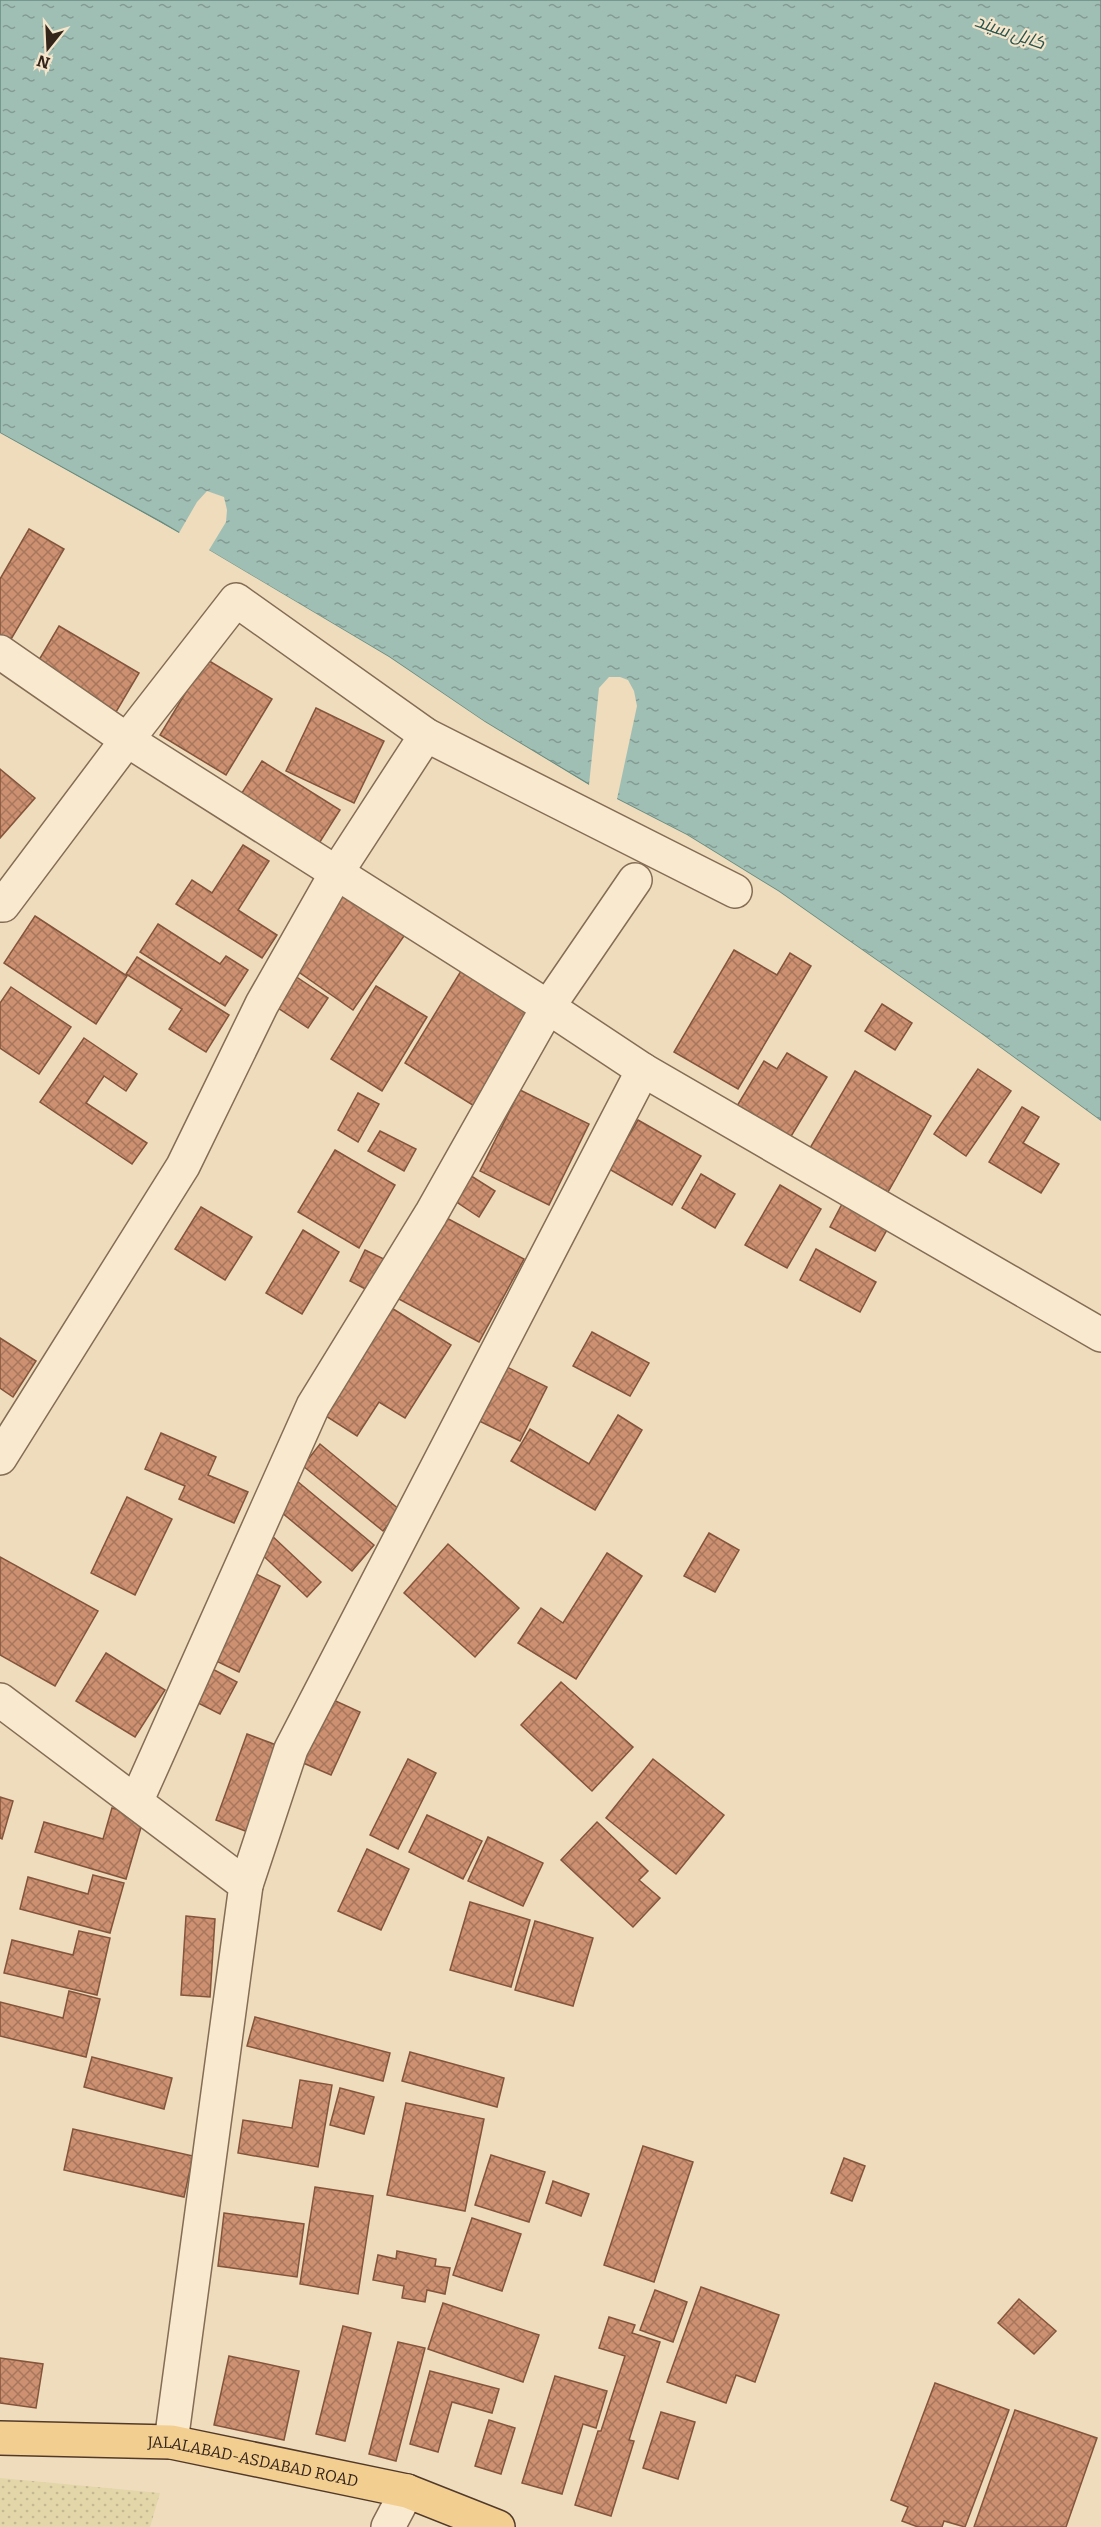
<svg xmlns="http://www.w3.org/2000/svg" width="1101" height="2527" font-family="Bitter,Cairo,serif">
<defs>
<pattern id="farmland-dots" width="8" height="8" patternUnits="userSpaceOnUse" patternTransform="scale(1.5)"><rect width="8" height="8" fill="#e3d6a9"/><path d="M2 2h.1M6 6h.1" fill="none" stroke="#c3b891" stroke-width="1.8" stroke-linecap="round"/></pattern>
<pattern id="water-ripples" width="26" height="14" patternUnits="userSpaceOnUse" patternTransform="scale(1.5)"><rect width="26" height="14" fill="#a0bfb4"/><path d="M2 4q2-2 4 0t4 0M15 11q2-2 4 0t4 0" fill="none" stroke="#839b92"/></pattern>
<pattern id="building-cross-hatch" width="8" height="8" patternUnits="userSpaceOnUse" patternTransform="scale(1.5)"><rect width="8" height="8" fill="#cd9171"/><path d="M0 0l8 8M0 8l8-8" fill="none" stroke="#a7765c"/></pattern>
</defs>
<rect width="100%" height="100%" fill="#eedcbc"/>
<!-- farmland -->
<polygon fill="url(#farmland-dots)" points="0,2478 160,2493 150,2527 0,2527"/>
<!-- water -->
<polygon fill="url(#water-ripples)" stroke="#688c81" stroke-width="1.5" points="0,0 1101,0 1101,1121 979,1032 778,891 687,835 590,785 485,722 389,657 161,522 0,433"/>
<!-- pier -->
<polygon fill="#eedcbc" points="0,433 179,533 197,502 207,491 224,497 227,510 226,522 209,550 389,657 485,722 589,785 599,688 609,677 620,677 628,680 634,691 637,706 617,799 687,835 778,891 979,1032 1101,1121 1101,1124 776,894 686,838 588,788 483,724 387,659 302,607 0,436"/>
<!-- building -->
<g fill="url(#building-cross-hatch)" stroke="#84543b" stroke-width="1.5">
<polygon points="29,529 64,549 10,641 0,635 0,579"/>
<polygon points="59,626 139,673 116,712 36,665"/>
<polygon points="206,659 272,699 226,775 160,735"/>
<polygon points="316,708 384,741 354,803 286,771"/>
<polygon points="262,761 340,810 318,845 240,796"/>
<polygon points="0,769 35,798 0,838"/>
<polygon points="243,845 269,861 238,910 277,935 262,958 176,904 192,880 212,893"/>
<polygon points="344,894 404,936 353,1010 293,968"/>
<polygon points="35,916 127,976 96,1024 4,963"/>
<polygon points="158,924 220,964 226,956 248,970 225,1006 140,952"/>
<polygon points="734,950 777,975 790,953 811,966 738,1089 674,1052"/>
<polygon points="137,957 229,1015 206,1052 169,1029 182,1009 126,974"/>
<polygon points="461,971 536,1018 479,1109 405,1063"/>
<polygon points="292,974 328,998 308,1028 272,1004"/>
<polygon points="376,986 427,1017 382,1091 331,1059"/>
<polygon points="11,987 71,1027 39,1074 0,1048 0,1003"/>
<polygon points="882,1004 912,1023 895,1050 865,1031"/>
<polygon points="84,1038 137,1074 126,1091 104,1076 86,1103 147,1143 132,1164 40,1102"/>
<polygon points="787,1053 827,1077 790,1138 737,1106 764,1061 777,1069"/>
<polygon points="978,1069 1011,1091 966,1156 934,1134"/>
<polygon points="855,1071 931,1116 888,1192 810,1148"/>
<polygon points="520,1090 589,1124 549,1205 480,1171"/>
<polygon points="358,1093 379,1104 358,1142 338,1130"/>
<polygon points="1022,1107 1039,1117 1023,1143 1059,1164 1041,1193 989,1162"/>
<polygon points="638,1120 701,1156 672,1205 609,1169"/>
<polygon points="380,1131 416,1149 404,1171 368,1151"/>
<polygon points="335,1150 395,1185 359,1248 298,1212"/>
<polygon points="468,1174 495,1191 479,1217 452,1199"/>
<polygon points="701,1174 735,1194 715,1228 682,1208"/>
<polygon points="780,1185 821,1209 787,1268 745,1245"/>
<polygon points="842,1204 888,1228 875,1251 830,1227"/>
<polygon points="201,1207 252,1237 225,1280 175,1249"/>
<polygon points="439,1214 524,1259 479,1342 395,1297"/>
<polygon points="303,1230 339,1252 302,1314 266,1293"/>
<polygon points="816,1249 876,1282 860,1312 800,1280"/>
<polygon points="365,1250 386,1260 371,1292 350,1281"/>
<polygon points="382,1302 451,1345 405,1418 379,1402 357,1436 315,1409"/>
<polygon points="592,1332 649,1363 630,1396 573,1366"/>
<polygon points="0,1338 36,1361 13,1397 0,1388"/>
<polygon points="497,1362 547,1387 520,1441 469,1416"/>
<polygon points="618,1415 642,1430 595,1510 511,1461 530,1429 589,1464"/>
<polygon points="161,1433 216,1457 208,1475 248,1492 234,1523 179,1499 185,1486 145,1469"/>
<polygon points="320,1444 400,1510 383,1531 303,1466"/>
<polygon points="297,1481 374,1545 352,1571 275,1507"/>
<polygon points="127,1497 172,1519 135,1595 91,1573"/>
<polygon points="269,1533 321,1582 307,1597 255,1548"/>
<polygon points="709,1533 739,1550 715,1592 684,1576"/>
<polygon points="448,1544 519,1608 475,1657 404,1593"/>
<polygon points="607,1553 642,1576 576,1679 518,1643 541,1608 563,1623"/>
<polygon points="0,1557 98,1611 55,1686 0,1655"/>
<polygon points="254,1573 280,1586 239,1672 212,1659"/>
<polygon points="106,1653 165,1690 135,1737 76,1701"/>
<polygon points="205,1665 237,1682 220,1714 188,1698"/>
<polygon points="561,1682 633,1747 592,1791 521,1725"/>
<polygon points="329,1698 360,1712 331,1775 301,1762"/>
<polygon points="247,1734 279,1746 248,1832 216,1820"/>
<polygon points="408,1759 436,1773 398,1849 370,1835"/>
<polygon points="653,1759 724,1815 676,1874 606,1818"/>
<polygon points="0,1797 13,1801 2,1839 0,1838"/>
<polygon points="112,1808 144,1817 126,1879 35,1852 44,1822 103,1839"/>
<polygon points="427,1815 482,1841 463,1879 409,1852"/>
<polygon points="597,1822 648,1871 639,1880 660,1898 633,1927 561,1860"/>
<polygon points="488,1837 543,1863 523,1906 468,1881"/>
<polygon points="367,1849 409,1869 381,1930 338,1911"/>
<polygon points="93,1875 124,1883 110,1933 20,1909 28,1877 88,1894"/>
<polygon points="470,1902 530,1920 511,1987 450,1970"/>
<polygon points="186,1916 215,1919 210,1997 181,1995"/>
<polygon points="535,1921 593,1938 573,2006 515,1990"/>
<polygon points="79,1931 110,1938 97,1995 4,1973 12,1940 73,1955"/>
<polygon points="69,1991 100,1999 86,2057 0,2036 0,2002 63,2018"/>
<polygon points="255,2017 390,2053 383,2081 247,2046"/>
<polygon points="410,2052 504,2078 497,2107 402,2081"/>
<polygon points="92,2057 172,2078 164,2109 84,2087"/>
<polygon points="300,2080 332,2085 318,2167 238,2153 243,2120 292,2128"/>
<polygon points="340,2088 374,2097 364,2134 330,2125"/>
<polygon points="406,2103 484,2119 465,2211 387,2195"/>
<polygon points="73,2129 193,2156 184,2197 64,2170"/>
<polygon points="643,2146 693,2162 654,2282 604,2265"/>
<polygon points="491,2155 545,2172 529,2222 475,2205"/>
<polygon points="844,2158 865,2166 852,2201 831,2193"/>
<polygon points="553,2181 589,2194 581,2216 546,2203"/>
<polygon points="315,2187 373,2196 358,2294 300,2284"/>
<polygon points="224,2213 304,2224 297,2277 218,2266"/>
<polygon points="472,2218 521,2234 502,2291 453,2275"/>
<polygon points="397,2251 436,2259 435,2266 450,2268 445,2294 427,2290 425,2302 402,2298 404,2286 373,2280 378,2255 396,2259"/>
<polygon points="701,2287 779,2315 755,2382 736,2375 726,2403 667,2382"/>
<polygon points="655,2290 687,2302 673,2342 640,2330"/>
<polygon points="1019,2299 1056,2331 1034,2354 998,2323"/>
<polygon points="443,2303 539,2335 523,2382 428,2349"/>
<polygon points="609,2317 635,2325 632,2333 660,2342 629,2440 634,2441 611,2516 575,2505 598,2431 601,2431 625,2356 599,2348"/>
<polygon points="343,2326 371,2333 345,2441 316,2434"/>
<polygon points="398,2342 425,2348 396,2461 369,2454"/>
<polygon points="229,2356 299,2371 284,2440 214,2425"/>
<polygon points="0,2358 43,2364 36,2408 0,2403"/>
<polygon points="430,2371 499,2389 492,2413 452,2402 438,2452 410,2444"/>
<polygon points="555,2376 607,2391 596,2428 583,2424 562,2494 522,2483"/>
<polygon points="935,2383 1009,2410 965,2527 944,2521 942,2527 918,2527 902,2521 908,2507 891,2500"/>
<polygon points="1015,2410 1097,2438 1066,2527 974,2527"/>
<polygon points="661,2412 695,2422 678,2479 643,2468"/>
<polygon points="489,2420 515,2428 501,2474 475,2466"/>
</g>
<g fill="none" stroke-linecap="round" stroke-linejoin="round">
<defs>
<g id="minor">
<polyline points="0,652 127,740 548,1007 643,1070 1101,1335"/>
<polyline points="0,905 3,905 127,740 236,600 426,735 735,891"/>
<polyline points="0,1458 183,1166 262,1004 337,872 426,735"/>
<polyline points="0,1700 246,1885 171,2442"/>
<polyline points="136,1802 313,1406 431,1214 548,1007 635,880"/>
<polyline points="246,1885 291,1749 643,1070"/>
<polyline points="388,2527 407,2491"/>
</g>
<g id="major">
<path id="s1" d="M 0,2438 L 171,2442 L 407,2491 L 498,2527"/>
</g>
</defs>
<!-- minor casing -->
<use href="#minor" stroke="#856c55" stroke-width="36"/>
<!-- major casing -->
<use href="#major" stroke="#523a2a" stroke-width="36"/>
<!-- minor -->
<use href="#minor" stroke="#f9eacf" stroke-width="33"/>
<!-- major -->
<use href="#major" stroke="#f3ce91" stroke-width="33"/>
</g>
<g text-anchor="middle" stroke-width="4.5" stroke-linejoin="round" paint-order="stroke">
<!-- street labels -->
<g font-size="16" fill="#34251b" stroke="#f5e6cb">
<text dy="6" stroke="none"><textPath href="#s1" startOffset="255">JALALABAD-ASDABAD ROAD</textPath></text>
</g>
<!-- water labels -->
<g font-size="18" font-style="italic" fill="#29544f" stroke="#f5e6cb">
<text transform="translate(1010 32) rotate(19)" y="6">کابل سيند</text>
</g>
</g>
<!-- north arrow -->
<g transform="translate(48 48) rotate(198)" stroke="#f5e6cb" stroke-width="4.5" paint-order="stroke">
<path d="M0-4.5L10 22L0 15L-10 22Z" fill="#34251b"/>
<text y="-9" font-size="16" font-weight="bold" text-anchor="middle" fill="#34251b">N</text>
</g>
</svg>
